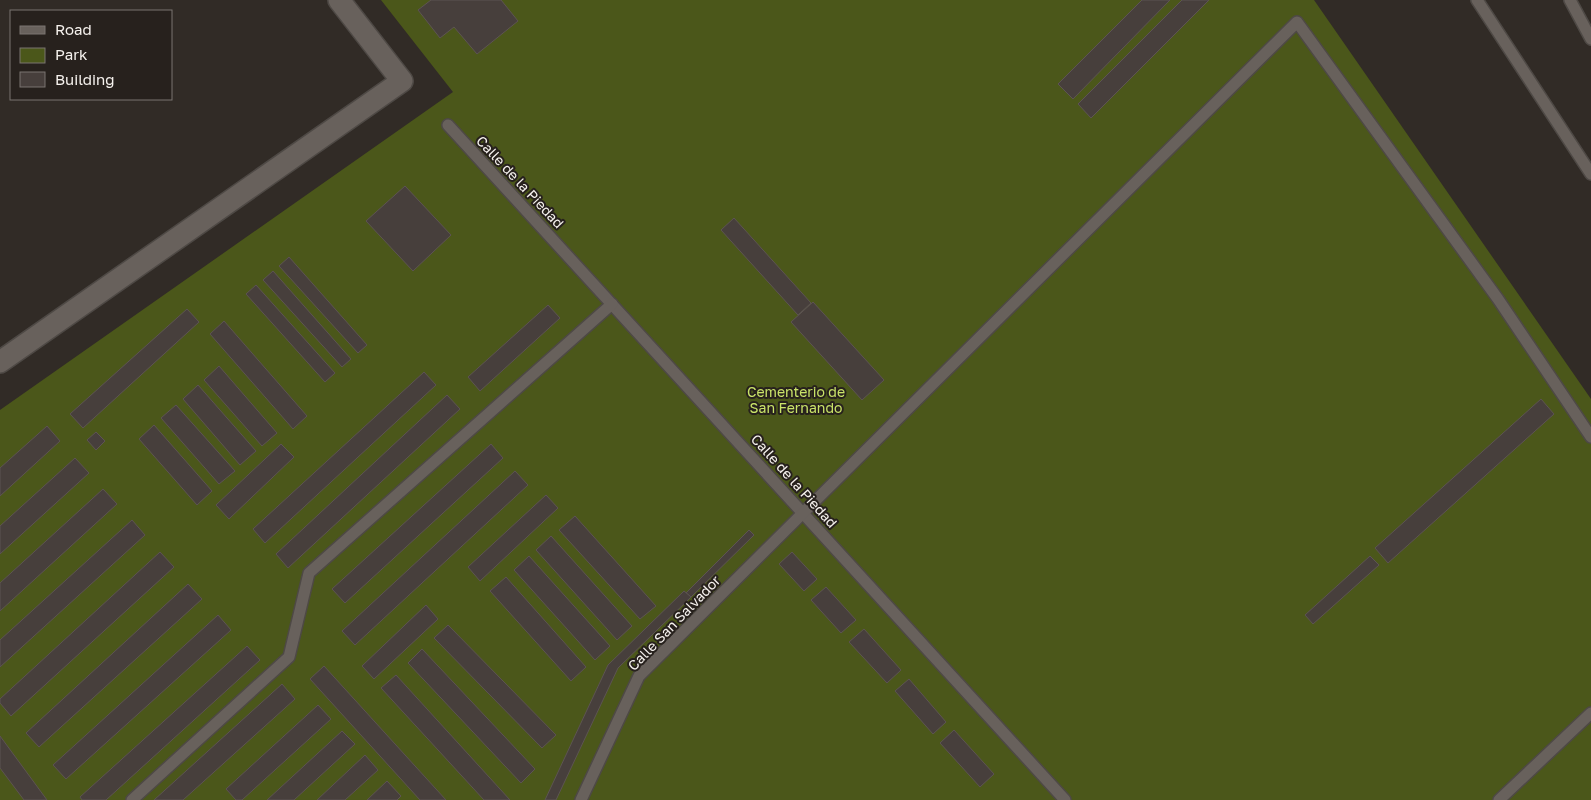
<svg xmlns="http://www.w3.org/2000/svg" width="1591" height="800" font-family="'Golos Text',sans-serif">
<rect width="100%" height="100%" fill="#312b26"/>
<!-- green -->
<polygon fill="#4b571a" points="381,0 1314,0 1591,399 1591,800 0,800 0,410 453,92"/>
<!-- building -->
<g fill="#473f3c" stroke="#5d5452">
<polygon points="431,0 501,0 518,21 477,54 454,27 440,38 418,10"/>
<polygon points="1142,0 1170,0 1073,99 1058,84"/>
<polygon points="1182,0 1209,0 1091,118 1078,104"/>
<polygon points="405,186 451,235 413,271 366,221"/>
<polygon points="734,218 811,303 798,315 721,230"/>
<polygon points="289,257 367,345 358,353 279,266"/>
<polygon points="273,271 351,359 342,367 263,280"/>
<polygon points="256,285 335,373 325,382 246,294"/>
<polygon points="813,302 884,380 862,400 791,322"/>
<polygon points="548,305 560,318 480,391 468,377"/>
<polygon points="187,309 199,322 83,428 70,414"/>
<polygon points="224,321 307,416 293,429 210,334"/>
<polygon points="219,366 277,433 262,446 204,380"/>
<polygon points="424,372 436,385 265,543 253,529"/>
<polygon points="198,385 256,451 240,465 183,399"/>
<polygon points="447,395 460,409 288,568 276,554"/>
<polygon points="1541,399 1554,414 1388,563 1375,548"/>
<polygon points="176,405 235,471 219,484 161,418"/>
<polygon points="154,425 212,491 197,505 139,439"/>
<polygon points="47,426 60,441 0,496 0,468"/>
<polygon points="96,432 105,441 96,450 87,440"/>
<polygon points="281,444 294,457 229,519 216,505"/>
<polygon points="491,444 503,458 345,603 332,589"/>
<polygon points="75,458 89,473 0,554 0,526"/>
<polygon points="515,471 528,485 355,645 342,631"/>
<polygon points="103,489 117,504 0,611 0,583"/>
<polygon points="546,495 558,508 480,581 468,567"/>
<polygon points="575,516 656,606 640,619 559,530"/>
<polygon points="132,520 145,535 0,667 0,640"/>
<polygon points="749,530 754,535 691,597 686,593"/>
<polygon points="551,536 632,626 617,640 536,550"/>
<polygon points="160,552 174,567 11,716 0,703 0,699"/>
<polygon points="792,552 817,579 804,591 779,564"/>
<polygon points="529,556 610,646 595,660 514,570"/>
<polygon points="1370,556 1379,565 1313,624 1305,615"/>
<polygon points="506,577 586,667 571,681 490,591"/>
<polygon points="188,584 202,599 39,747 26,733"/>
<polygon points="826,587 856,620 841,633 811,600"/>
<polygon points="684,591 691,597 618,668 556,800 545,800 608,665"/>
<polygon points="426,605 438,619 374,679 362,666"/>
<polygon points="218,615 231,630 66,779 53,765"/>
<polygon points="448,625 556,735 542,748 434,638"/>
<polygon points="864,629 901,670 887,683 849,642"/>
<polygon points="247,646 260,660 106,800 82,800 80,797"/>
<polygon points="422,649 535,769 521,783 408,663"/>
<polygon points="324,666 446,800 420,800 310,679"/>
<polygon points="396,675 510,800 484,800 381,688"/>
<polygon points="909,679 946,722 933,734 895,691"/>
<polygon points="282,684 295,699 183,800 154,800"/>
<polygon points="318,705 331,719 242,800 236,800 226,789"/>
<polygon points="954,730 994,774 980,787 940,743"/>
<polygon points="342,731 355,744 294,800 267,800"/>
<polygon points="0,736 47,800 24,800 0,768"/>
<polygon points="365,755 378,770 345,800 317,800"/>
<polygon points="387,781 401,796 397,800 367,800"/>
</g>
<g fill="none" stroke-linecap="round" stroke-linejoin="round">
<defs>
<g id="lane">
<polyline points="1477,0 1591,174"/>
<polyline points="1570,0 1591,39"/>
<polyline points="448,125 1065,800"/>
<polyline points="132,800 289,657 309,573 612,304"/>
<polyline points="581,800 639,676 1297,22 1498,299 1591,437"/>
<polyline points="1499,800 1591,713"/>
</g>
<polyline id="street" points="0,362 402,81 339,0"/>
</defs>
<!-- lane casing -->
<use href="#lane" stroke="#4e4945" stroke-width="14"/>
<!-- street casing -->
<use href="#street" stroke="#4e4945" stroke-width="24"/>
<!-- lane -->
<use href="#lane" stroke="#68615c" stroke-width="11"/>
<!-- street -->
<use href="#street" stroke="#68615c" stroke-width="21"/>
</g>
<g text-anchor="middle" stroke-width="4" stroke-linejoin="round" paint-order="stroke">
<!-- street labels -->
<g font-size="14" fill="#f6f2ee" stroke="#27211d">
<text transform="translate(520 182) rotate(47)" y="5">Calle de la Piedad</text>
<text transform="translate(794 481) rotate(48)" y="5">Calle de la Piedad</text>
<text transform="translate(674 623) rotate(-46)" y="5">Calle San Salvador</text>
</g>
<!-- park labels -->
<g font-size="14" fill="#cae469" stroke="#27211d">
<text x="796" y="397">Cementerio de<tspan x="796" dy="16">San Fernando</tspan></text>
</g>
</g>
<!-- legend -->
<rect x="10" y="10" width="162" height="90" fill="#27211d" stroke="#7a7571"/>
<rect x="20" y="26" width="25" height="8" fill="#68615c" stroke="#7a7571"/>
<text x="55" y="35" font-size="15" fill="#f6f2ee">Road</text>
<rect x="20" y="48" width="25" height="15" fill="#4b571a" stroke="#7a7571"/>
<text x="55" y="60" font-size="15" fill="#f6f2ee">Park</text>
<rect x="20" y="72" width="25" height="15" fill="#473f3c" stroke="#7a7571"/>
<text x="55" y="85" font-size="15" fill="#f6f2ee">Building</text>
</svg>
